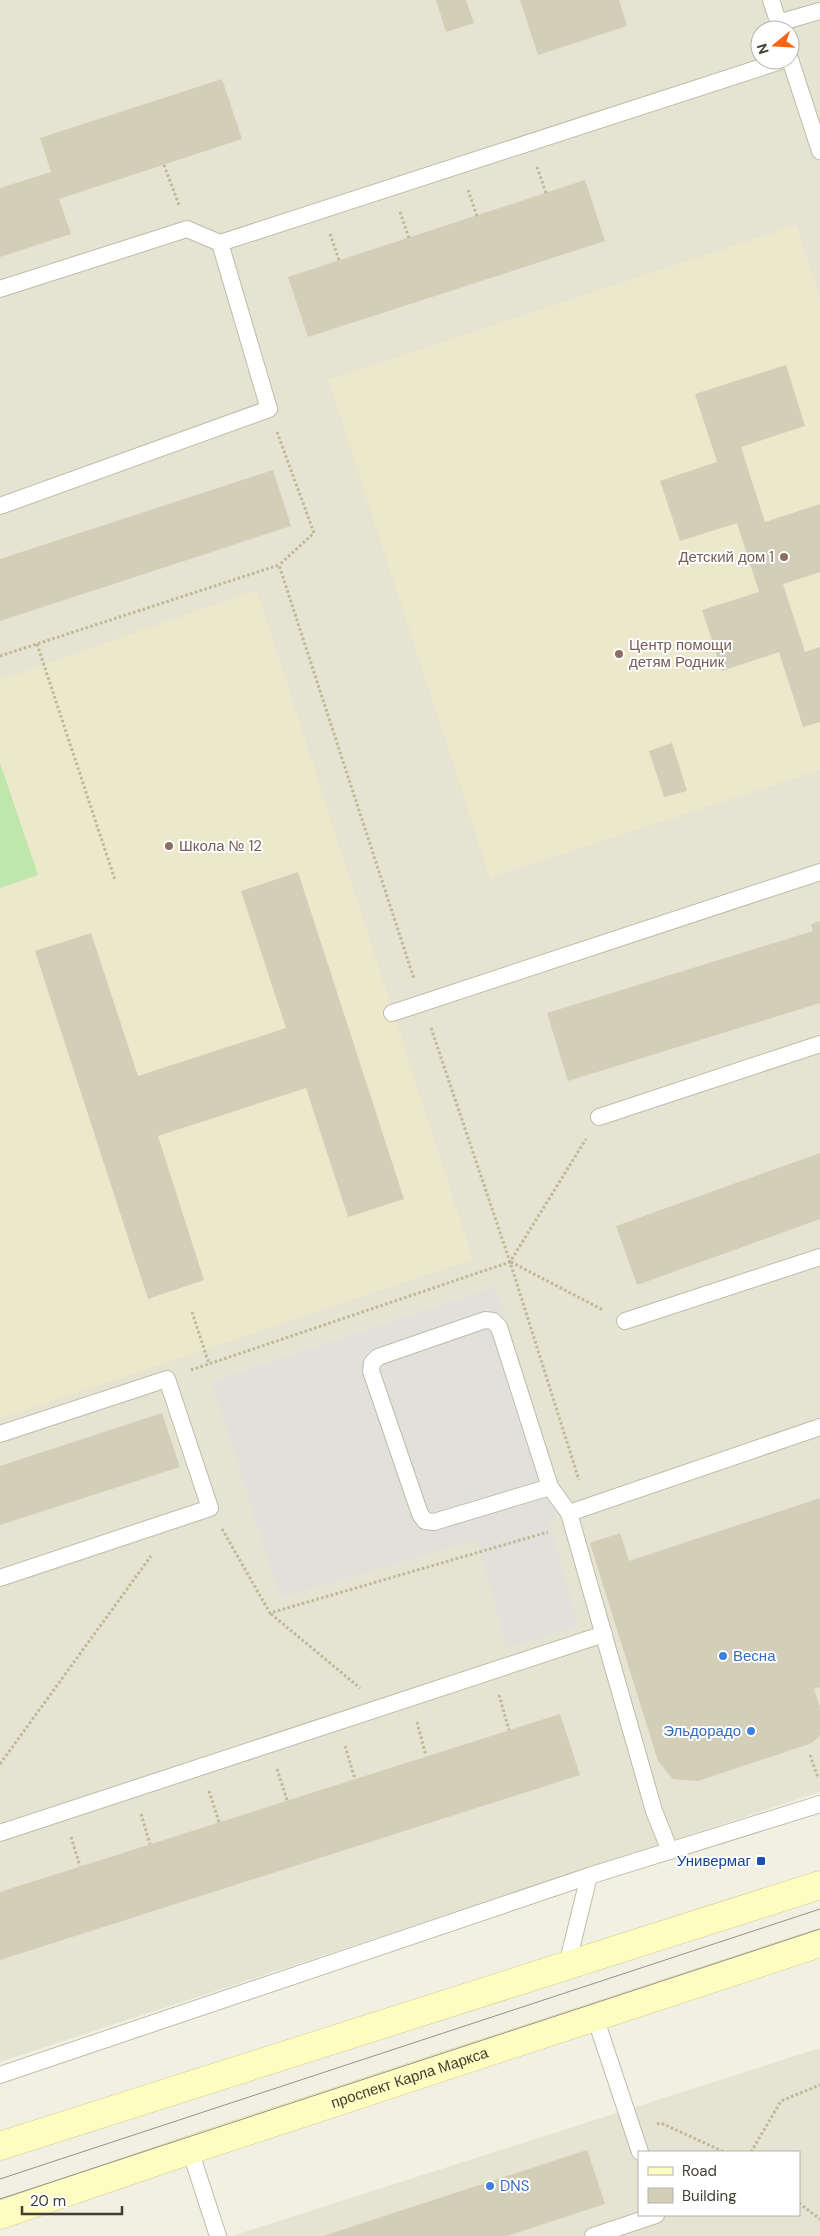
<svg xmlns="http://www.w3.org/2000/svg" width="820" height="2236" font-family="'DM Sans',sans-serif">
<rect width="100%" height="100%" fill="#f1f0e3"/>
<!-- residential -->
<g fill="#e5e3d1" fill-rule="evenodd">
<path d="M 0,0 L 820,0 L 820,1792 L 0,2062 ZM 760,30 L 790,30 L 790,60 L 760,60 Z"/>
<path d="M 820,2048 L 820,2236 L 232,2236 ZM 639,2152 L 799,2152 L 799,2215 L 639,2215 Z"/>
</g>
<!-- education -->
<g fill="#ebe8cc">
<polygon points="796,225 820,298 820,770 490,878 328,380"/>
<polygon points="257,590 473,1259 0,1419 0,680"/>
</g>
<!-- green -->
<polygon fill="#bfe6ab" points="0,763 38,875 0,888"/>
<!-- parking -->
<polygon fill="#e2e0db" points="496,1287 564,1515 548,1519 579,1626 507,1648 477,1540 280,1598 212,1382"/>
<!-- building -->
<g fill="#d3ceb8">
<polygon points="436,0 466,0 474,23 446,32"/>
<polygon points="520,0 619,0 627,26 538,55"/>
<polygon points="222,79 242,139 59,199 71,234 0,257 0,188 51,172 40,138"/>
<polygon points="585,180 605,241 308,337 288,277"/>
<polygon points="786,365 805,426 741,447 765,522 820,504 820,572 783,584 805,652 820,647 820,722 803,727 779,652 722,671 702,610 759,592 737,523 680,541 660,481 717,462 695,394"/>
<polygon points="273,470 291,526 0,621 0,559"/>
<polygon points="672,743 687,791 664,797 649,751"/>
<polygon points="298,872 404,1199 348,1217 306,1088 158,1136 204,1280 148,1299 35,951 91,933 138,1076 286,1028 241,891"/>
<polygon points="820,921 820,1003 568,1081 547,1013 813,931 811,924"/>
<polygon points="820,1153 820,1219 637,1285 616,1226"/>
<polygon points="162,1413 180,1467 0,1525 0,1466"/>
<polygon points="820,1498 820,1687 814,1689 820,1707 820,1735 812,1743 698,1781 673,1779 658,1761 590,1543 620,1533 629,1561"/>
<polygon points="560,1714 580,1775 0,1960 0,1892"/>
<polygon points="587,2150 605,2204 507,2236 323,2236"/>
</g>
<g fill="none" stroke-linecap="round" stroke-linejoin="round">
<defs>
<g id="lane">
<polyline points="771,0 781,30"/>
<polyline points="778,23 820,11"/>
<polyline points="790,59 820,151"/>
<polyline points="0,289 187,229 220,243"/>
<polyline points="0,506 269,409 220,243 784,60"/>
<polyline points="392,1013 820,872"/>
<polyline points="599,1117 820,1044"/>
<polyline points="625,1321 820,1257"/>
<polyline points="0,1434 167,1379 210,1508 0,1578"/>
<polyline points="550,1487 434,1522 425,1521 420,1514 371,1371 372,1363 378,1357 485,1320 493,1321 499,1327 550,1487 569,1513"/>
<polyline points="0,1833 604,1634"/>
<polyline points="670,1851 654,1811 569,1513 820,1427"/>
<polyline points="567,1965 589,1876"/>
<polyline points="595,2017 640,2152"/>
<polyline points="0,2075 589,1876 820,1804"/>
<polyline points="190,2150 218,2236"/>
<polyline points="593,2236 656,2215"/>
</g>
<g id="secondary">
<polyline points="0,2146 820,1885"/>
<path id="s1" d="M 0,2215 L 190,2150 L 820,1943"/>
</g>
</defs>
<!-- lane casing -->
<use href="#lane" stroke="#bfbca8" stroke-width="18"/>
<!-- secondary casing -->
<use href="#secondary" stroke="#d2ce92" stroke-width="29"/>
<!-- path -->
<g stroke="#beb897" stroke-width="3" stroke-dasharray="2.5 2.5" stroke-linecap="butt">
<polyline points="164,165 179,205"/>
<polyline points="537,167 546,193"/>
<polyline points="468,190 477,216"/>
<polyline points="400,212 409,238"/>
<polyline points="330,234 339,260"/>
<polyline points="277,432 314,533 279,565"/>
<polyline points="37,644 115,880"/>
<polyline points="0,656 279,565 414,979"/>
<polyline points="431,1028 510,1262 579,1480"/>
<polyline points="511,1262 603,1310"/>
<polyline points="192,1312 209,1364"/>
<polyline points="191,1370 510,1262 586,1139"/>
<polyline points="222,1529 270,1613 548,1532"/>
<polyline points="271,1614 360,1688"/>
<polyline points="499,1695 509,1730"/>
<polyline points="417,1722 426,1756"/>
<polyline points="345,1746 355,1779"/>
<polyline points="810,1755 818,1778"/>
<polyline points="0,1764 151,1556"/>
<polyline points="277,1769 287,1800"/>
<polyline points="209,1791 219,1822"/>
<polyline points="141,1814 150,1844"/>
<polyline points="71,1837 80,1866"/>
<polyline points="657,2124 661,2123 724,2152"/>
<polyline points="751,2152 781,2101 820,2085"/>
<polyline points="799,2203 820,2219"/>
</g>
<!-- lane -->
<use href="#lane" stroke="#fff" stroke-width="16"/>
<!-- secondary -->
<use href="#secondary" stroke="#fefcc0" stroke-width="28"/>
<!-- tram -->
<g stroke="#939393" stroke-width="1">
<polyline points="0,2179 820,1909"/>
<polyline points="0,2199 820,1929"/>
</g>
</g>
<!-- markers -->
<g fill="#8d6e63" stroke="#fff" stroke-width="2">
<circle cx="784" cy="557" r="5"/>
<circle cx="619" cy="654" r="5"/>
<circle cx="169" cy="846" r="5"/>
</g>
<g fill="#3f7fe0" stroke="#fff" stroke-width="2">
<circle cx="723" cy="1656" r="5"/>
<circle cx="751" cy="1731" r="5"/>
<circle cx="490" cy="2186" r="5"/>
</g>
<rect fill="#1a4fb4" stroke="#fff" stroke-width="2" x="756" y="1856" width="10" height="10" rx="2.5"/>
<g text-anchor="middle" stroke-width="4" stroke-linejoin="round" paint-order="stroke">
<!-- education labels -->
<g font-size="15" fill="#785e54" stroke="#fff" text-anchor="start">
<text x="774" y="562" text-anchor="end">Детский дом 1</text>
<text x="629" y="650">Центр помощи<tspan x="629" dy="17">детям Родник</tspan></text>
<text x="179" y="851">Школа № 12</text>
</g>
<!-- shop labels -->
<g font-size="15" fill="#366cbe" stroke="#fff" text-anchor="start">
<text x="733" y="1661">Весна</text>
<text x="741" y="1736" text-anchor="end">Эльдорадо</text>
<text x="500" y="2191">DNS</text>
</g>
<!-- transit labels -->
<g font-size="15" fill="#164399" stroke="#fff" text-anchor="end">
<text x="751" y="1866">Универмаг</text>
</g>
<!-- street labels -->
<g font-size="15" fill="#434033" stroke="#fff">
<text dy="5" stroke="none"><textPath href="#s1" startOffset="432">проспект Карла Маркса</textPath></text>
</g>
</g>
<!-- legend -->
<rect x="638" y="2151" width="162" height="65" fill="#ffffff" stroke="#b4b3ad"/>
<rect x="648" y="2167" width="25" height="8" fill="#fefcc0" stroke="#b4b3ad"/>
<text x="682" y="2176" font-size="15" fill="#434033">Road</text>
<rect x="648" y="2188" width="25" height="15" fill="#d3ceb8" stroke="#b4b3ad"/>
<text x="682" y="2201" font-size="15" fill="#434033">Building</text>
<!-- north arrow -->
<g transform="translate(775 45) rotate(252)"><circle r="24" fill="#ffffff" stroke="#b4b3ad"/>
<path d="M0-4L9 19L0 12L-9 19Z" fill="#f96412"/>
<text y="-8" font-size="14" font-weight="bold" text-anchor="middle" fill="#434033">N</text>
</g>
<!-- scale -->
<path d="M22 2206v8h100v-8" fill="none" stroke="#434033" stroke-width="2.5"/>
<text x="30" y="2206" font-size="15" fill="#434033" stroke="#ffffff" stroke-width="4" paint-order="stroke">20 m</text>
</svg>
